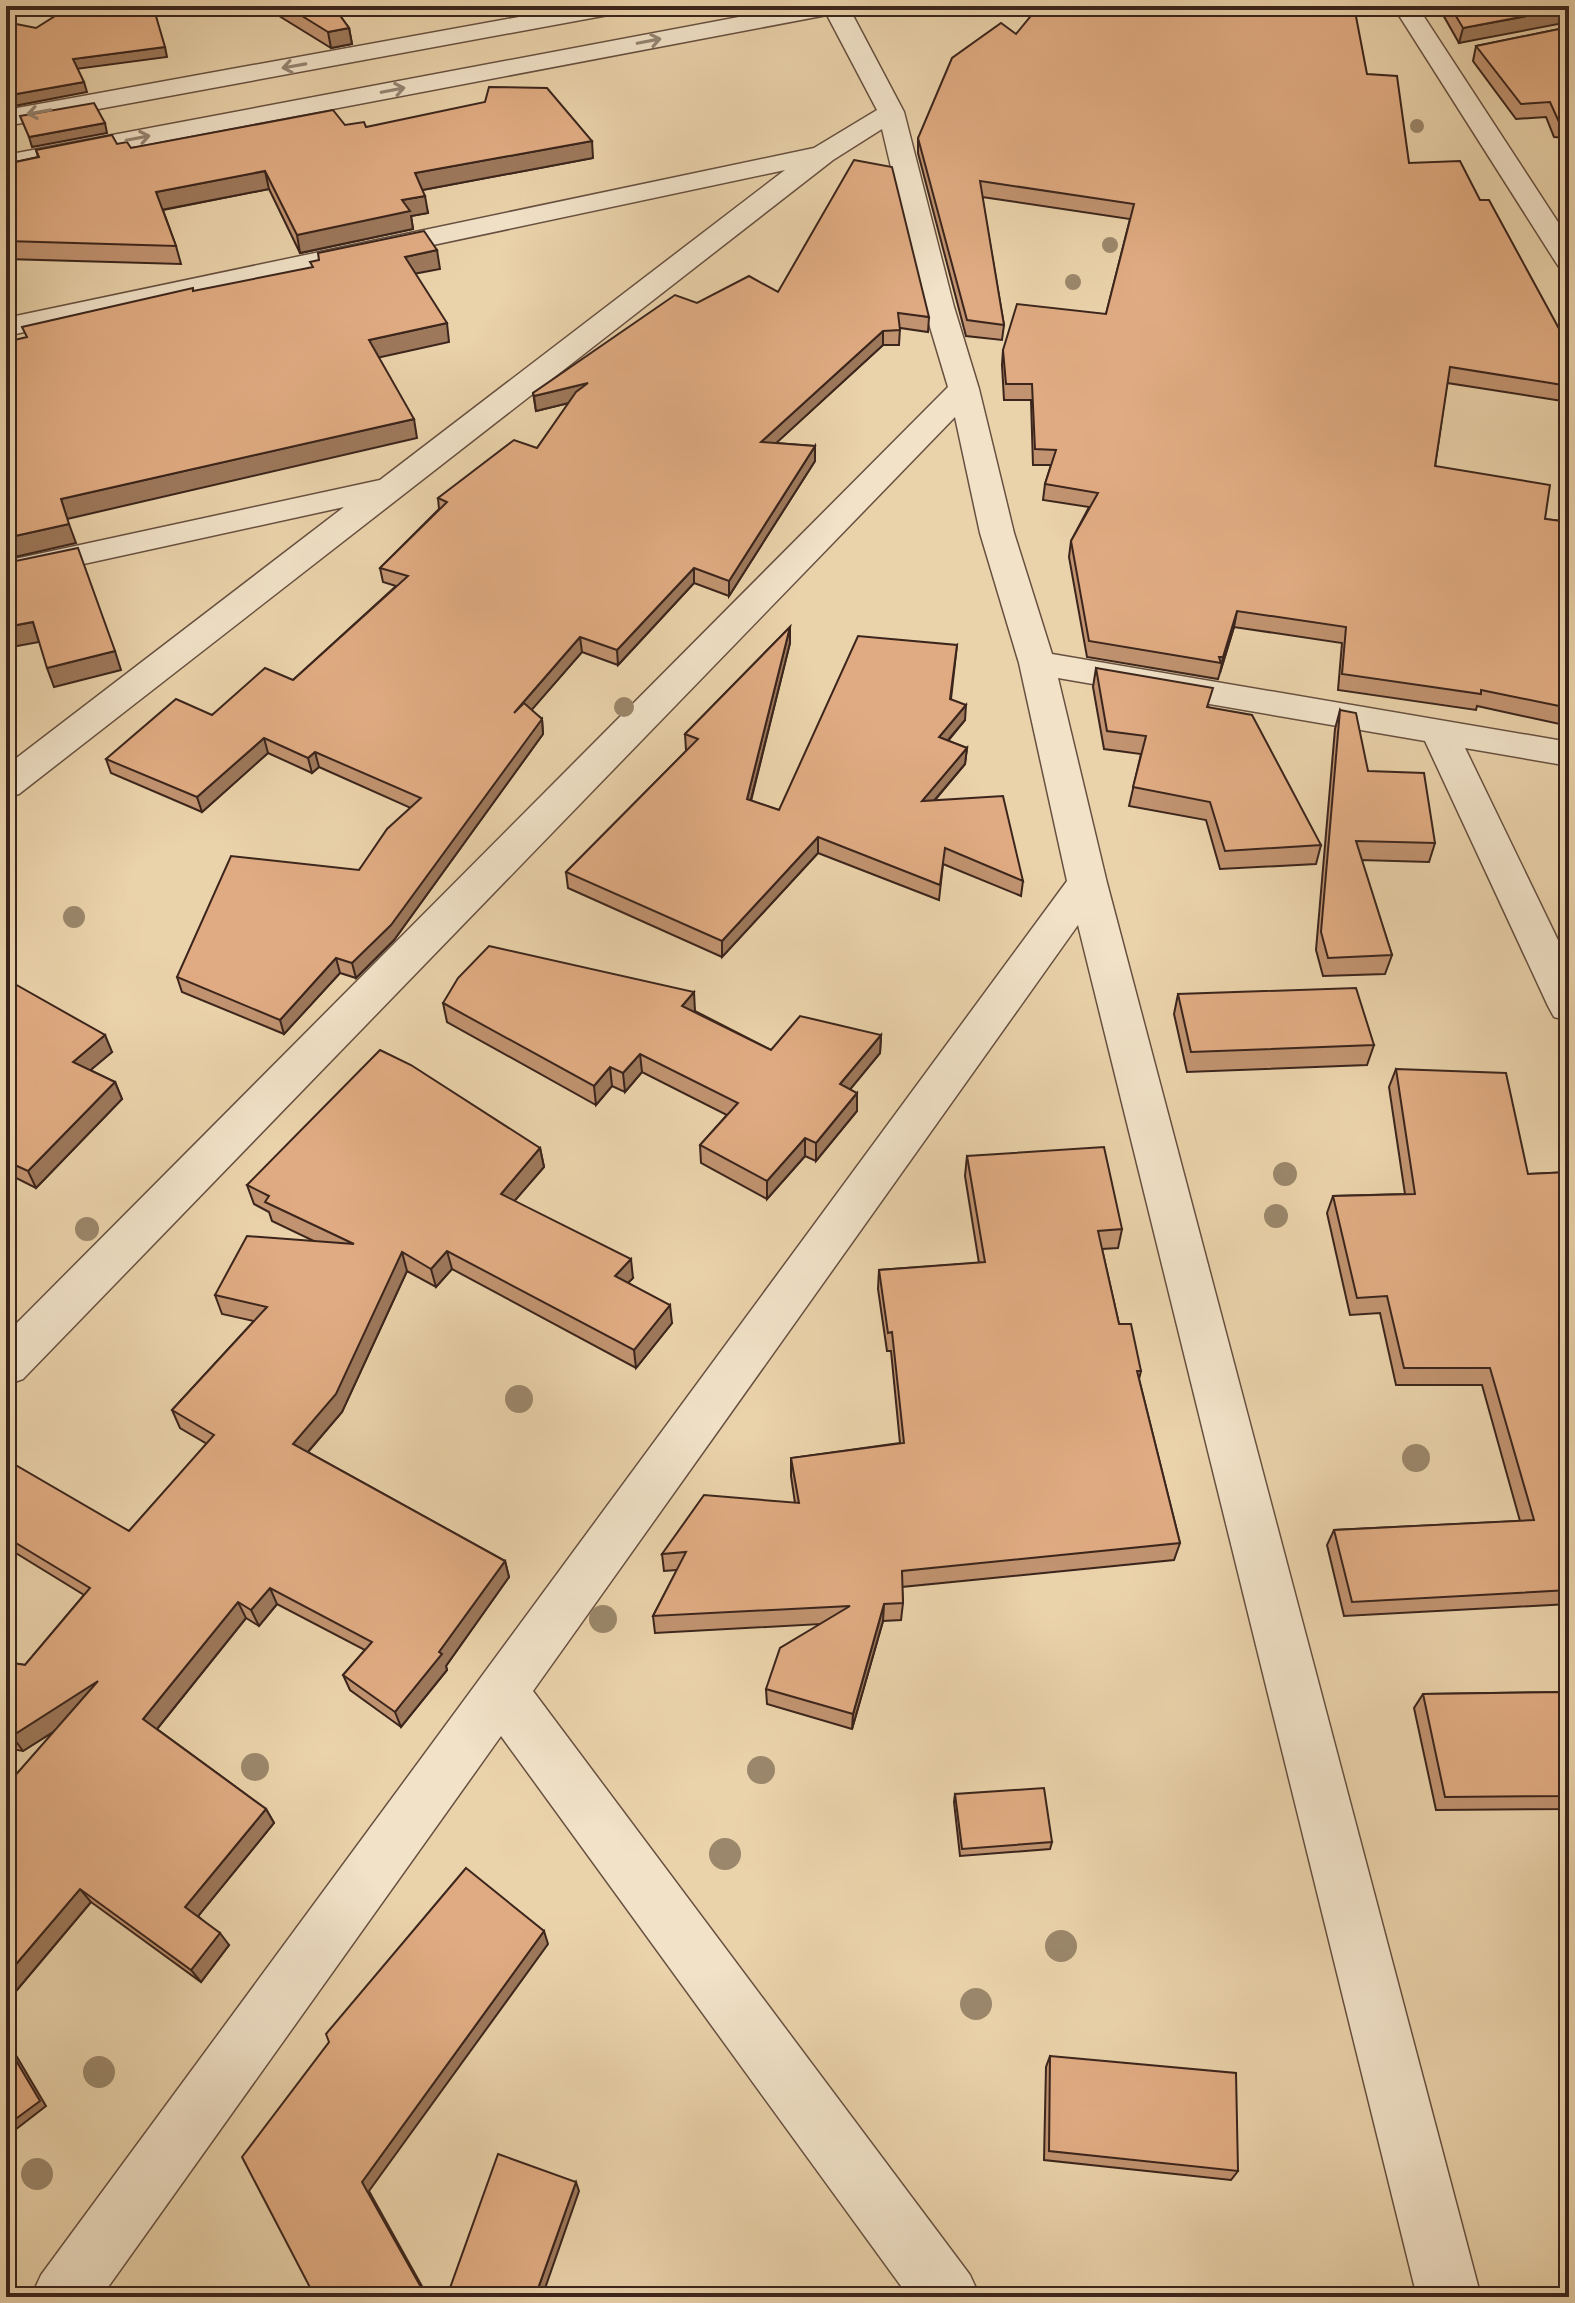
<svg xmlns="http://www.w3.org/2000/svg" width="1575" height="2303" font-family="'Sorts Mill Goudy',serif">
<rect width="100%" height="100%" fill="#ead2aa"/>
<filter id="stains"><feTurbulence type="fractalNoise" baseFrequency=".0025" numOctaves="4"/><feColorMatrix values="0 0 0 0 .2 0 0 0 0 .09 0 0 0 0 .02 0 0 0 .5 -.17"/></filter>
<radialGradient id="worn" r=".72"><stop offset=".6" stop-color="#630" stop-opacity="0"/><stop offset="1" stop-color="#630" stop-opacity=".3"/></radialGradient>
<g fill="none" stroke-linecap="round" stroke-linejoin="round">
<defs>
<g id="minor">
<polygon points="579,6 631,6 628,11 619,13 6,126 6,110"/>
<polygon points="797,6 848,6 904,112 954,307 979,389 1014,533 1052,654 1569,742 1569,766 1465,748 1569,963 1569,1021 1554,1017 1548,1006 1425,741 1058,678 1107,883 1481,2297 1417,2297 1078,925 533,1691 970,2275 980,2297 909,2297 501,1736 101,2297 31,2297 41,2275 1067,881 1019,663 980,533 955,417 23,1379 6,1385 6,1334 948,387 924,307 882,129 833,160 19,794 6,798 6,766 344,507 6,581 6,561 380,480 785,170 6,336 6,318 814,148 877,110 827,15 6,171 6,155"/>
<polygon points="1393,6 1417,6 1569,239 1569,270 1559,267 1555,261"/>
</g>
</defs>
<!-- minor casing -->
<use href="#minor" stroke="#675040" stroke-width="3"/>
<!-- minor -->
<use href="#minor" fill="#f1e2c8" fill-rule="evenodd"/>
</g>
<!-- trees -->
<g fill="#9b876b">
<circle cx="1417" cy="126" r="7"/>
<circle cx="1110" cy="245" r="8"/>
<circle cx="1073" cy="282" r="8"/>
<circle cx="624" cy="707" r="10"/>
<circle cx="74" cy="917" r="11"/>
<circle cx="1285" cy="1174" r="12"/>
<circle cx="1276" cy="1216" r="12"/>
<circle cx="87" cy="1229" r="12"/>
<circle cx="519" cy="1399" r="14"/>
<circle cx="1416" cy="1458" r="14"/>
<circle cx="603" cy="1619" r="14"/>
<circle cx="255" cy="1767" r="14"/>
<circle cx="761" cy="1770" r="14"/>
<circle cx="725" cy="1854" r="16"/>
<circle cx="1061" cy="1946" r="16"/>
<circle cx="976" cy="2004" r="16"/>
<circle cx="99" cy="2072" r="16"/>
<circle cx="37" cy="2174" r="16"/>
</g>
<!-- wall -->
<g fill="#c19370" stroke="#3b251c" stroke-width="2">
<polygon points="263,6 333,6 349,28 352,44 331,48"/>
<polygon points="1438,6 1569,6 1459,43"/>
<polygon points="1569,27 1569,138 1554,137 1546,117 1516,119 1473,61 1476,46"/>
<polygon points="1016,34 1367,74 1409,163 1480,200 1569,347 1569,402 1447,383 1435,466 1545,519 1569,522 1569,726 1477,706 1476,710 1338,690 1342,643 1234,627 1218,679 1087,657 1069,557 1071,541 1089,507 1043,500 1045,484 1051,465 1033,465 1031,400 1004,400 1002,365 1003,350 1106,314 1130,219 982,197 1004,325 1002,340 966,336 918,153 918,138"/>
<polygon points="345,125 593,158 422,190 428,213 411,216 413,229 300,253 269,189 163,210 176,246 181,264 6,259 6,164 38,157 36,150 117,144 131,148"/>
<polygon points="778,292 929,317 928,332 900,328 899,345 883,345 776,443 815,446 815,461 729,596 694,583 618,665 582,652 531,710 542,719 543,734 394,940 356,978 340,973 284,1034 182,992 177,977 359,870 411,808 319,767 312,773 268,753 202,812 111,773 106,759 212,715 293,680 396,586 383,582 380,568 439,509 438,498 537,448 569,403 536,411 533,393 697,303"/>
<polygon points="790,627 790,643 751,801 779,810 957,645 951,699 965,720 948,741 967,748 965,764 935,800 1023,881 1021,896 943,864 939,900 818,853 722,957 568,888 566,872 687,750 686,750 685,734"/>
<polygon points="1096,668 1209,707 1321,845 1316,864 1220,869 1206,820 1129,806 1141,754 1104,749 1093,687"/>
<polygon points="1340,710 1368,771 1435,843 1429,862 1361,860 1392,955 1385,974 1323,976 1316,950 1335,729"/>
<polygon points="6,979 112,1052 90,1070 115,1082 122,1099 36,1188 6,1173"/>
<polygon points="1178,994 1374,1045 1367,1065 1187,1072 1174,1014"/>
<polygon points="443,1003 695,1011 771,1050 881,1035 880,1053 850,1089 857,1111 816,1161 805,1156 767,1199 701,1163 700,1145 727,1115 642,1072 625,1092 612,1086 596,1105 447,1022"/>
<polygon points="1396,1069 1528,1174 1569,1172 1569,1604 1344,1616 1327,1545 1334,1530 1520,1521 1482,1385 1396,1385 1380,1313 1350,1315 1327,1213 1333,1196 1405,1194 1389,1087"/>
<polygon points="540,1148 544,1167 514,1201 633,1278 628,1283 672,1323 636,1368 452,1269 436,1287 407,1271 342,1412 308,1452 505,1561 509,1577 446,1666 447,1670 401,1727 350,1690 343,1675 365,1650 277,1604 259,1626 246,1618 157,1729 266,1809 274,1823 198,1916 229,1945 201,1982 91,1902 11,1997 6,1993 6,1786 55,1731 23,1751 6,1748 6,1662 25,1665 84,1595 6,1547 6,1469 129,1531 207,1444 180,1428 172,1410 254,1321 222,1314 215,1295 314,1241 272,1221 269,1212 254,1204 247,1185"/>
<polygon points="967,1156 1122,1229 1118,1248 1102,1249 1119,1324 1141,1371 1139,1379 1180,1543 1174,1560 902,1587 903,1603 901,1620 883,1621 852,1729 767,1704 766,1689 820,1624 655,1633 653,1616 677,1570 664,1571 662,1554 795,1503 791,1476 791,1458 900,1443 891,1351 887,1351 878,1289 879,1270 979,1263 965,1176"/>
<polygon points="1569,1692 1569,1809 1436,1810 1414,1708 1423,1694"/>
<polygon points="955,1794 1052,1842 1050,1849 960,1856 954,1802"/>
<polygon points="1050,2056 1238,2171 1231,2180 1044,2160 1046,2067"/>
</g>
<!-- shaded-wall -->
<g fill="#9d785b" stroke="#3b251c" stroke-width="2">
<polygon points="1569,8 1569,22 1459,43 1463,28"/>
<polygon points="349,28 352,44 331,48 328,32"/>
<polygon points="165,47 167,57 76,69 73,59"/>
<polygon points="84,82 87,92 14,106 11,95"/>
<polygon points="105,123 107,133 32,147 29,137"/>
<polygon points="592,141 593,158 417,191 415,173"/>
<polygon points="265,171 269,189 161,210 156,192"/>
<polygon points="425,196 428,213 411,216 413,229 300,253 297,235 402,200"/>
<polygon points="437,250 440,269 408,275 405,257"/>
<polygon points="447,323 449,342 372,359 369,340"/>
<polygon points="883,331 883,345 762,456 761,442"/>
<polygon points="588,383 589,398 536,411 534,396"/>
<polygon points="414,419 417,438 67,519 61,499"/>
<polygon points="815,446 815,461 729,596 729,581"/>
<polygon points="69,524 76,543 6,559 6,538"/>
<polygon points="694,568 694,583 618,665 617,650"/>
<polygon points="1237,611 1234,627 1220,673 1223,657"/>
<polygon points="33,622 39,642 6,648 6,627"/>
<polygon points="790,627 790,643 747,815 747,799"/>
<polygon points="580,637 582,652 516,728 514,713"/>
<polygon points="115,651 121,670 54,687 47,668"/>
<polygon points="966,705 965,720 937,753 939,737"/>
<polygon points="542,719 543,734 394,940 356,978 352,963"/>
<polygon points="264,738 268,753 202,812 197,797"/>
<polygon points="967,748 965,764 921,816 922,801"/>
<polygon points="315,752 319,767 312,773 308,758"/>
<polygon points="818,837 818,853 722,957 722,941"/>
<polygon points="336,958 340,973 284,1034 280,1020"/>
<polygon points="694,992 695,1011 683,1024 682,1006"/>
<polygon points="105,1035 112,1052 80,1079 73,1062"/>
<polygon points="881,1035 880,1053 839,1103 840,1084"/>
<polygon points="640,1054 642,1072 625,1092 623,1073"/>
<polygon points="610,1067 612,1086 596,1105 594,1086"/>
<polygon points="115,1082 122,1099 36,1188 28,1171"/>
<polygon points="857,1093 857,1111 816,1161 816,1143"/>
<polygon points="805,1138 805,1156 767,1199 767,1181"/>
<polygon points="540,1148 544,1167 504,1213 501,1194"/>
<polygon points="447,1251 452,1269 436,1287 431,1269"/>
<polygon points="402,1252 407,1271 342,1412 300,1461 293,1444"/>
<polygon points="631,1259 633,1278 617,1294 615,1276"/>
<polygon points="670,1305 672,1323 636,1368 634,1350"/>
<polygon points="505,1561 509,1577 446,1666 447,1670 401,1727 395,1712"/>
<polygon points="270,1588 277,1604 259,1626 251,1610"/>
<polygon points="238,1602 246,1618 153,1734 143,1719"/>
<polygon points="884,1604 883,1621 852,1729 853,1714"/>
<polygon points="98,1681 108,1697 23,1751 12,1736"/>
<polygon points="266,1809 274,1823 195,1920 185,1907"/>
<polygon points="80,1889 91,1902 11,1997 6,1992 6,1976"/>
<polygon points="544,1931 548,1944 369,2191 428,2297 411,2297 362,2182"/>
<polygon points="220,1933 229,1945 201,1982 191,1970"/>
<polygon points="8,2047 14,2052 46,2106 6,2137"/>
<polygon points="576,2182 579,2191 542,2297 535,2297"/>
</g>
<!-- building -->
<g fill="#e0ab82" stroke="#3b251c" stroke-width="2">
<polygon points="71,6 153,6 165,47 73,59 84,82 11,95 6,84 6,22 36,28"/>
<polygon points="286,6 333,6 349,28 328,32"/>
<polygon points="1039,6 1354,6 1367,74 1397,76 1409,163 1460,161 1480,200 1489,200 1569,347 1569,386 1450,367 1435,466 1550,485 1545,519 1569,522 1569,708 1481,690 1481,694 1342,674 1346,627 1237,611 1223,657 1219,657 1221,663 1089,641 1071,541 1098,493 1045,484 1056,450 1035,449 1032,384 1006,384 1003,350 1017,304 1106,314 1134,204 980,181 1004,325 967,320 918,138 952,58 1001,23 1016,34"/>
<polygon points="1450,6 1569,6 1569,8 1463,28"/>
<polygon points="1569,27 1569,122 1559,122 1550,102 1521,104 1476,46"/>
<polygon points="489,87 547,88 592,141 415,173 425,196 402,200 410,211 297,235 265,171 156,192 176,246 6,241 6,164 39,157 36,150 112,135 117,144 127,142 131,148 333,110 345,125 364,122 366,127 485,102"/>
<polygon points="94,103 105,123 29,137 20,116"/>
<polygon points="854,160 892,167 929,317 898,313 900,330 883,331 761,442 815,446 729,581 694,568 617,650 580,637 514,713 524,703 542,719 391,925 352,963 336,958 280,1020 177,977 231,856 359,870 387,829 421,798 315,752 308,758 264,738 197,797 106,759 176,699 212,715 265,668 293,680 408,576 380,568 447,502 438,498 514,440 537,448 576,392 588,383 534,396 533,393 675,295 697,303 749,276 778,292"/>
<polygon points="424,231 437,250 405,257 447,323 369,340 414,419 61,499 69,524 6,538 6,342 27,337 22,327 193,288 193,291 313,267 310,262 319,260 318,253"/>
<polygon points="78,548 115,651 47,668 33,622 6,627 6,563"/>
<polygon points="790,627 747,799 779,810 858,636 957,645 950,699 966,705 939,737 967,748 922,801 1003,796 1023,881 945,848 940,885 818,837 722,941 566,872 698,739 685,734"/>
<polygon points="1096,668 1213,688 1207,707 1252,715 1321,845 1225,851 1210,802 1133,787 1146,736 1107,731"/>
<polygon points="1340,710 1356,713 1368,771 1424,773 1435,843 1356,841 1392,955 1328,958 1321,932"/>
<polygon points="489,946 694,992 682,1006 771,1050 800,1016 881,1035 840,1084 857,1093 816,1143 805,1138 767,1181 700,1145 738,1103 640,1054 623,1073 610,1067 594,1086 443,1003 458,978"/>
<polygon points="6,979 105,1035 73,1062 115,1082 28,1171 6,1161"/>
<polygon points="1356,988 1374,1045 1191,1052 1178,994"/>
<polygon points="380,1050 411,1065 540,1148 501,1194 631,1259 615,1276 670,1305 634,1350 447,1251 431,1269 402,1252 336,1394 293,1444 505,1561 439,1652 442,1654 395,1712 343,1675 372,1642 270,1588 251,1610 238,1602 143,1719 266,1809 185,1907 220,1933 191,1970 80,1889 6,1976 6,1786 98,1681 12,1736 6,1735 6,1662 25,1665 90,1588 6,1537 6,1469 12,1463 129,1531 214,1435 172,1410 267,1307 215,1295 247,1236 354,1244 265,1202 269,1196 247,1185"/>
<polygon points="1396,1069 1506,1073 1528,1174 1569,1172 1569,1590 1352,1602 1334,1530 1534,1520 1490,1368 1404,1368 1387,1296 1357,1298 1333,1196 1415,1194"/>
<polygon points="1104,1147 1122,1229 1098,1231 1119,1324 1131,1324 1141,1371 1137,1371 1180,1543 902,1571 903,1603 884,1604 853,1714 766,1689 780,1648 850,1606 653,1616 686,1552 662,1554 704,1495 799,1503 791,1458 904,1443 892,1332 888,1333 879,1270 985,1262 967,1156"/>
<polygon points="1569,1692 1569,1796 1445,1797 1423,1694"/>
<polygon points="1044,1788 1052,1842 962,1849 955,1794"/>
<polygon points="466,1868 544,1931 362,2182 422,2289 411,2297 315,2297 242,2157 329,2042 326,2034"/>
<polygon points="8,2047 40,2101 6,2126 6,2048"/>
<polygon points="1050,2056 1236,2073 1238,2171 1049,2151"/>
<polygon points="498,2154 576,2182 535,2297 454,2297 450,2288"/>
</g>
<!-- one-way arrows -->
<defs><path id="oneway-shaft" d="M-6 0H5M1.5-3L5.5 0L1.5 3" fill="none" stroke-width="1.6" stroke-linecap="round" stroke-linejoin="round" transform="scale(2)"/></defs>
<g stroke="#968472">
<use href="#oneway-shaft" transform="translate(649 41) rotate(-11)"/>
<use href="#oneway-shaft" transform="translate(294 66) rotate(170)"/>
<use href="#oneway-shaft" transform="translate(393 90) rotate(-11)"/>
<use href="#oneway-shaft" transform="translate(39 112) rotate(170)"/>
<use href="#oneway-shaft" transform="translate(138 138) rotate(-11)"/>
</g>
<!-- margin -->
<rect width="1575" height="2303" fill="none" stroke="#ead2aa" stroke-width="32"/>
<rect x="8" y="8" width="1559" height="2287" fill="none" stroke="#3b251c" stroke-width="4"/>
<rect x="16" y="16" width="1543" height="2271" fill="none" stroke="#3b251c" stroke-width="2"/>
<rect width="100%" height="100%" filter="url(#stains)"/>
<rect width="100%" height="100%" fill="url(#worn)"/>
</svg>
